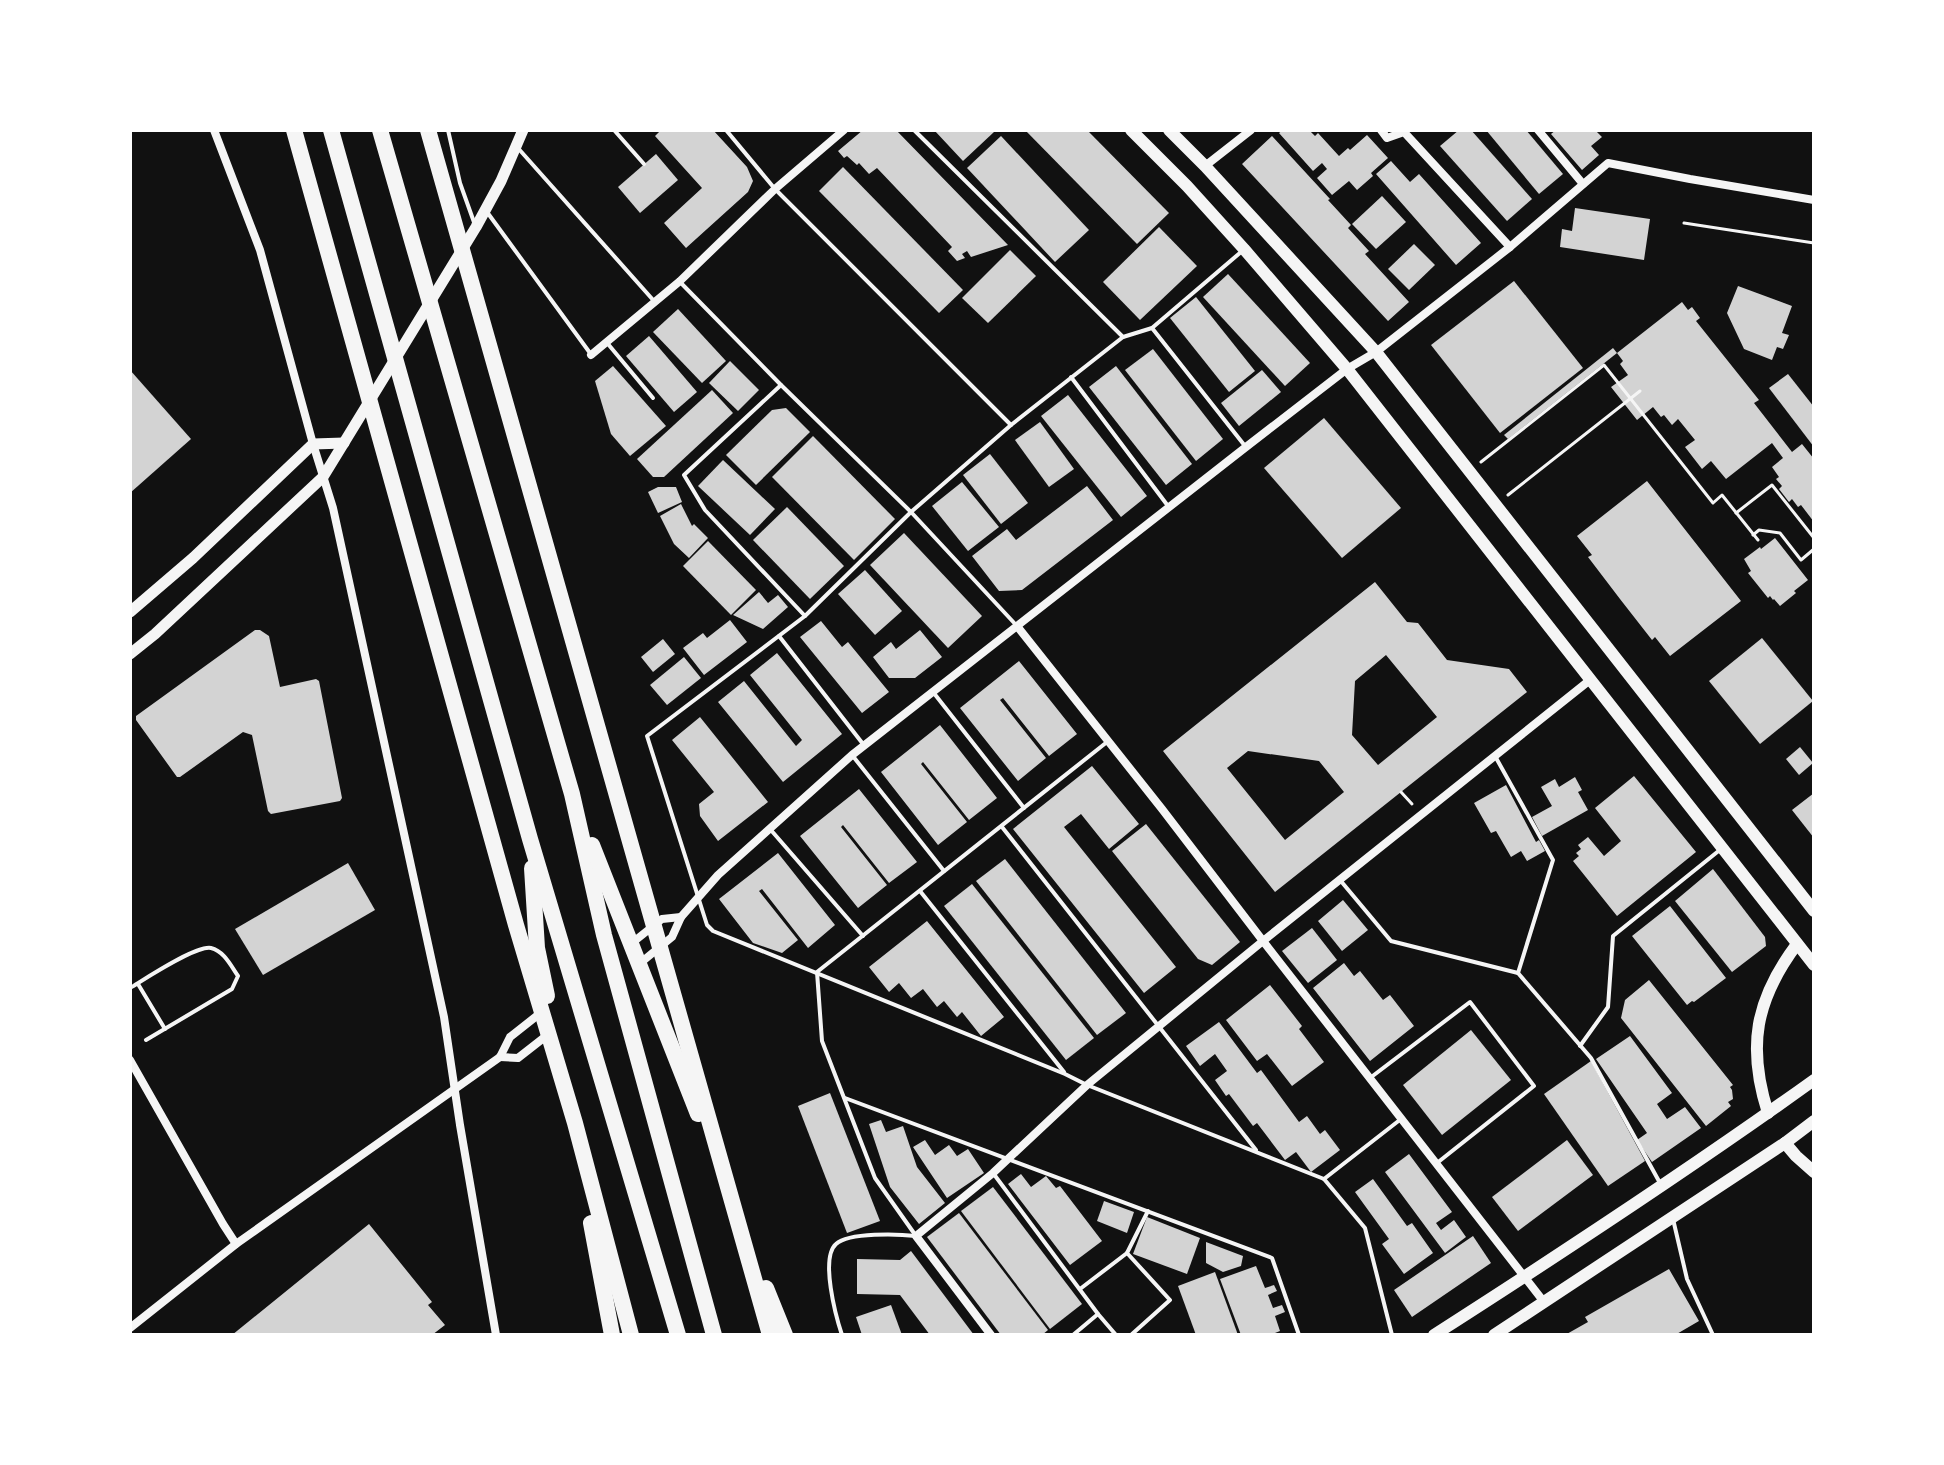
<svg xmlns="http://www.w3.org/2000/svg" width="1944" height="1465" font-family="'Source Serif 4',serif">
<rect width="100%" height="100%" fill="#111"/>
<!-- building -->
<g fill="#d3d3d3" fill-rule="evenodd">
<polygon points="661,130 713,130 747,167 753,181 748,192 686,248 664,223 702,188 655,136"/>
<polygon points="863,130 896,130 1008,245 971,257 967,251 962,254 965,258 957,261 948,251 952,247 877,168 869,174 859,163 857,165 847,156 844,158 838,151"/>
<polygon points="934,130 992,130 994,132 963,161"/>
<polygon points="1025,130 1087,130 1169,213 1137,244"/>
<polygon points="1283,130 1309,130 1315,136 1318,133 1339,156 1348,148 1350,150 1367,135 1388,158 1371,173 1373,176 1357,190 1349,181 1332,195 1317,178 1327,169 1322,163 1313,171 1279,133"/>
<polygon points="1459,130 1471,130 1532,199 1507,221 1440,146"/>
<polygon points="1486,130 1526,130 1563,174 1539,194"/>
<polygon points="1556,130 1595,130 1602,137 1591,146 1599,155 1582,170 1551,134"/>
<polygon points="1001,136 1089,230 1055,262 967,168"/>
<polygon points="1272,136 1330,199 1328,200 1351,225 1348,228 1369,251 1365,254 1409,302 1388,321 1242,164"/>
<polygon points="656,154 678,180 640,213 618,187"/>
<polygon points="1391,161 1410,182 1419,174 1481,243 1456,265 1376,174"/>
<polygon points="843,167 963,290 939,313 819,191"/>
<polygon points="1382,196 1406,222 1376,249 1352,224"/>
<polygon points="1575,208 1650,219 1644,260 1560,247 1562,229 1572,231"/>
<polygon points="1159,227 1197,266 1140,320 1103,282"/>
<polygon points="1414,244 1435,265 1409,290 1388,269"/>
<polygon points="1010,250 1036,276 988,323 962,298"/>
<polygon points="1228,274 1310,363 1285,386 1203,297"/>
<polygon points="1514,281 1583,368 1500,433 1431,345"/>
<polygon points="1738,286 1792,306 1782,333 1789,335 1783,349 1777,347 1772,360 1744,349 1727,313"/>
<polygon points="1196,297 1255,371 1229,392 1170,318"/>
<polygon points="1682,302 1688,310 1692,307 1700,318 1696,321 1759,400 1754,403 1792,452 1802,444 1814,459 1814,522 1801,505 1798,507 1792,499 1789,502 1779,489 1782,486 1776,479 1779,477 1772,467 1783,458 1772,443 1726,479 1711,461 1702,469 1685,447 1695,440 1678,419 1672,425 1664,415 1661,417 1653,407 1637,420 1611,387 1628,375 1620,364 1623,361 1617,353"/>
<polygon points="678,309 726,361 702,383 653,332"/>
<polygon points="649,336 697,392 674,412 626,356"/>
<polygon points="1613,348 1617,353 1508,439 1504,435"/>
<polygon points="1153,349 1223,439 1196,461 1125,370"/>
<polygon points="730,361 759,390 738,411 709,383"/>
<polygon points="613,366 666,426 630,456 611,434 595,381"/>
<polygon points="1116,366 1192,464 1166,485 1089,387"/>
<polygon points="130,370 191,439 130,493"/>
<polygon points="1262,370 1281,392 1239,426 1221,403"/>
<polygon points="1788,374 1814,407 1814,447 1769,388"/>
<polygon points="712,390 733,413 664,477 653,477 637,459"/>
<polygon points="1068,395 1147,496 1121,517 1041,416"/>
<polygon points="786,408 810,432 756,485 726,455 772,410"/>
<polygon points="1324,418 1401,508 1342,558 1264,468"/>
<polygon points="1040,422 1074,469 1049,487 1015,440"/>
<polygon points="813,436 895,519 854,560 772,477"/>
<polygon points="990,454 1028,503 1001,524 963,475"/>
<polygon points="723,460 775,509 750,535 698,486"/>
<polygon points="1647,481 1741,601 1670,656 1655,637 1652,640 1620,599 1588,557 1592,555 1577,536"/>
<polygon points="962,482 999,527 968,551 932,506"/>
<polygon points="1087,486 1113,520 1022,590 999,591 972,556 1007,529 1016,540"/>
<polygon points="658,487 676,487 682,502 658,513 648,492"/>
<polygon points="681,504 692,526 694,524 708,538 689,558 674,544 660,516"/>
<polygon points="787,507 844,566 810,599 753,540"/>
<polygon points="904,533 982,616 948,648 870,565"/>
<polygon points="1775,538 1808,580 1794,591 1796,593 1780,606 1774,599 1773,600 1770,596 1768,598 1748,573 1751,571 1744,559 1760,547 1761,549"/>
<polygon points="708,541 756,590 731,615 683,566"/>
<polygon points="865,570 902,611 875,635 838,594"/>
<path d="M 1375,582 L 1407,622 L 1418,623 L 1447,660 L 1509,669 L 1527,692 L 1275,892 L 1163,751 ZM 1386,655 L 1437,717 L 1378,765 L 1352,735 L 1355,681 ZM 1248,751 L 1319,761 L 1344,792 L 1285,840 L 1227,768 Z"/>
<polygon points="759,592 768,603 778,595 788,607 763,629 733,615"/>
<polygon points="730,620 747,642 704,675 683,648 703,633 707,638"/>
<polygon points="821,621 842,647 848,642 889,692 862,713 800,637"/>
<polygon points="255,630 260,630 269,636 280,687 316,679 319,681 342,798 340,801 271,814 268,811 252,735 243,732 180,777 177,777 136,720 136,716"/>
<polygon points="920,630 942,657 915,678 889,678 873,657 891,642 896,649"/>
<polygon points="1762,638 1813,701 1760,744 1709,681"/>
<polygon points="663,639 675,654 653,672 641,657"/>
<polygon points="777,653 842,734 783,782 718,702 744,681 796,746 802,740 750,675"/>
<polygon points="684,657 701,678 667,705 650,685"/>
<polygon points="1019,661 1077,734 1049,756 1003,698 1000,700 1046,758 1018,781 960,708"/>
<polygon points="700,717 768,802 718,841 700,816 699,804 714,792 672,740"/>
<polygon points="940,725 997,798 969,820 923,762 921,764 967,822 938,845 881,772"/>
<polygon points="1800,747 1813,763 1799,775 1786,759"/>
<polygon points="1092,766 1139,824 1109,849 1081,814 1064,827 1176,967 1144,993 1013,829"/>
<polygon points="1634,776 1696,852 1617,916 1573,861 1579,856 1576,853 1581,849 1578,845 1588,837 1604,856 1621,841 1595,808"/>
<polygon points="1575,777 1582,790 1578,792 1588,810 1542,836 1532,817 1552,806 1541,787 1555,779 1559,787"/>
<polygon points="1506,785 1536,842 1539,840 1545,851 1527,861 1521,851 1511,857 1496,831 1491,833 1474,803"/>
<polygon points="859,789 917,862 889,883 843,825 841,827 887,885 858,908 800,836"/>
<polygon points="1814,793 1814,838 1792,810"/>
<polygon points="1146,824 1240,942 1212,965 1198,959 1112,851"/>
<polygon points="778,853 835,925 808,948 762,889 759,891 798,940 782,953 753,943 719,899"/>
<polygon points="1005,859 1126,1013 1097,1035 976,881"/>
<polygon points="348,863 375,910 263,975 235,929"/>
<polygon points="1713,869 1765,937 1766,946 1732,972 1675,901"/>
<polygon points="972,884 1094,1038 1066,1060 944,906"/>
<polygon points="1343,900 1368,930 1342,951 1318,921"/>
<polygon points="1670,906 1726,978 1694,1002 1692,1001 1687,1005 1632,936"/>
<polygon points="927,921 1004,1017 981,1036 962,1012 957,1017 944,1001 937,1007 923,989 911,998 899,983 889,992 869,967"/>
<polygon points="1312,928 1337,960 1308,983 1282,951"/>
<polygon points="1344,963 1354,976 1360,971 1383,1000 1390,995 1414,1026 1370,1061 1313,988"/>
<polygon points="1649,980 1733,1085 1730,1087 1732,1090 1733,1099 1728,1102 1731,1106 1706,1126 1621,1018 1625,1000"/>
<polygon points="1270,985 1302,1026 1299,1029 1324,1062 1292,1086 1267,1054 1257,1061 1226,1020"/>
<polygon points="1219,1022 1257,1073 1261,1070 1299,1122 1307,1116 1320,1134 1325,1130 1340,1150 1311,1172 1296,1152 1285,1160 1257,1123 1253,1126 1229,1094 1226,1096 1215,1080 1227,1071 1215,1054 1200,1066 1186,1046"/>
<polygon points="1471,1030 1511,1080 1442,1135 1403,1085"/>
<polygon points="1630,1036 1672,1093 1657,1104 1667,1119 1685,1107 1701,1128 1652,1162 1637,1140 1647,1133 1596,1059"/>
<polygon points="1591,1061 1645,1161 1608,1186 1544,1094"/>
<polygon points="830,1093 880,1221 847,1233 798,1106"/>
<polygon points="881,1120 886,1132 903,1126 917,1167 945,1203 919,1224 890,1187 869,1124"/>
<polygon points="925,1140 935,1155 949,1145 957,1156 968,1149 984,1173 947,1198 913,1147"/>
<polygon points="1567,1140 1593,1175 1518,1231 1492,1197"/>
<polygon points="1409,1154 1452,1212 1436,1223 1441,1230 1454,1220 1466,1237 1445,1253 1385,1172"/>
<polygon points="1021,1174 1031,1187 1046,1176 1056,1188 1060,1186 1102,1241 1070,1265 1008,1184"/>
<polygon points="1373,1179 1407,1226 1412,1223 1433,1253 1404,1274 1382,1244 1389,1239 1355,1192"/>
<polygon points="993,1187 1082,1304 1050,1329 961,1211"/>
<polygon points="1104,1201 1134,1212 1127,1233 1097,1221"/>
<polygon points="959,1213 1048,1330 1042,1335 1001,1335 927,1237"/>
<polygon points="1147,1217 1200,1238 1187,1274 1133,1254"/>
<polygon points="369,1224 432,1302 428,1305 445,1325 432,1335 232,1335"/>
<polygon points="1473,1236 1491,1263 1412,1317 1394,1290"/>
<polygon points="1206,1242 1243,1256 1241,1266 1223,1272 1206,1263"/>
<polygon points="911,1251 974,1335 930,1335 900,1295 857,1294 857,1259 900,1260"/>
<polygon points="1256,1266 1265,1288 1274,1285 1277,1291 1268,1295 1273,1308 1282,1305 1285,1312 1275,1316 1280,1331 1270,1335 1241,1335 1220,1279"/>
<polygon points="1669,1269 1699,1321 1675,1335 1565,1335 1588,1322 1585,1317"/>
<polygon points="1215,1272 1238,1335 1196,1335 1178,1286"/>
<polygon points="891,1305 902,1335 862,1335 856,1317"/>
</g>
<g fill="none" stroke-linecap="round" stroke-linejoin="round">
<!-- path -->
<g stroke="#f5f5f5" stroke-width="3">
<polyline points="1684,223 1814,243"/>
<polyline points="1481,462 1604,365 1713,503 1722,495 1758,540"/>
<polyline points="1508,495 1640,391"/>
<polyline points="1736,513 1772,485 1814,538"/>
<polyline points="1753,535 1759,530 1780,533 1801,560 1814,549"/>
<polyline points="1401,792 1412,804"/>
</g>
<!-- service -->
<g stroke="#f5f5f5" stroke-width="4">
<polyline points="448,130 460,183 475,225"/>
<polyline points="614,130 644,164"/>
<polyline points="726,130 775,189 1011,425"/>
<polyline points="914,130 1123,337 1152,328 1241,252"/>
<polyline points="517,147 654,301"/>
<polyline points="487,212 590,353"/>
<polyline points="680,282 781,385 911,512 1017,626"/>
<polyline points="1152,328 1245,446"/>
<polyline points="608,344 653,398"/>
<polyline points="1071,377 1168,506"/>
<polyline points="781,385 684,475 705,510 805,616 911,512 1011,425 1123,337"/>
<polyline points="805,616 647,736 707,925 713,931 1065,1074 1087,1085 1324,1179 1365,1228 1392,1335"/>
<polyline points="779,636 863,744"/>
<polyline points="933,692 1024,808"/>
<polyline points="852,755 944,871"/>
<polyline points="1495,756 1553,860 1518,973"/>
<polyline points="1002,827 1256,1150"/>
<polyline points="770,829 863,936"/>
<polyline points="1340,880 1391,941 1518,973 1591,1058 1660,1183"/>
<polyline points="920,891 1064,1072"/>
<polyline points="138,984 165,1029"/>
<path d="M 130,988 C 145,979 196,945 211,948 C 224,951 231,966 238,976 L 232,989 L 146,1040"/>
<polyline points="1580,1046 1608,1007 1613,936 1721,849"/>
<polyline points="1370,1078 1470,1002 1534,1086 1437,1163"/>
<polyline points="845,1098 1272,1258 1299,1335"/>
<polyline points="993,1173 1098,1314 1073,1335"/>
<polyline points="1324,1179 1401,1119"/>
<polyline points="1673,1219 1687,1279 1713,1335"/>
<polyline points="916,1236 875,1178 822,1041 817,972 1107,742"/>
<polyline points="1080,1289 1127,1253"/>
<polyline points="1098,1314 1116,1335"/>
<path d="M 842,1335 C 836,1317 820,1258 836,1244 C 849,1232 899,1234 916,1236"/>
<polyline points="1131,1335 1170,1300 1127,1253 1148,1211"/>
<polyline points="1766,1335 1771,1335"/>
</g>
<!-- minor -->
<g stroke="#f5f5f5" stroke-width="8">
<polyline points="214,130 260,250 313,444 333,508 444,1017 460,1125 496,1335"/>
<polyline points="1381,130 1387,138 1404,132 1510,247"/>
<polyline points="1538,130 1583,184"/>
<polyline points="1205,166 1251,130"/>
<polyline points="591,355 680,281 775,189 844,130"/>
<polyline points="1017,626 1162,809 1263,941 1544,1302"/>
<polyline points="637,939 662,919 681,917"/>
<polyline points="644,960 672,937 681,917 718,875 852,755 1246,447 1347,369 1376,352 1510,247 1608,163 1690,179 1814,200"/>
<polyline points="500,1057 518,1058 550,1033"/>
<polyline points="130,1060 223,1224 236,1244"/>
<polyline points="130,1328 236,1244 500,1057 510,1037 543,1011"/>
<polyline points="991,1335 916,1236 993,1173 1087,1085 1263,941 1590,680"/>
</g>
<!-- tertiary -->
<g stroke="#f5f5f5" stroke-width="11">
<polyline points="130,612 193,558 313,444 344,443"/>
<polyline points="130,654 155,634 323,477 476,227 501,181 523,130"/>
</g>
<!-- secondary -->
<g stroke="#f5f5f5" stroke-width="12">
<polyline points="1131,130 1187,186 1244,249 1347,369 1814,965"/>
<polyline points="1169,130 1205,166 1376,352 1814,911"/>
<path d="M 1768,1113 C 1747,1047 1755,1000 1797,944"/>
<polyline points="1785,1143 1796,1156 1814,1172"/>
<path d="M 1434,1335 C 1562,1253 1690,1169 1814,1080"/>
<polyline points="1494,1335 1785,1143 1814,1121"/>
</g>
<!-- motorway -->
<g stroke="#f5f5f5" stroke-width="16">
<polyline points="294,130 516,925 575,1123 631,1335"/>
<polyline points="331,130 530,839 678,1335"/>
<polyline points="380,130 572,794 604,935 714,1335"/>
<polyline points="428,130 770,1335"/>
<polyline points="592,845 698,1114"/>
<polyline points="532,868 537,948 547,996"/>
<polyline points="591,1223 612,1335"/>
<polyline points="766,1288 785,1335"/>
</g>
</g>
<!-- border -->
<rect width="1944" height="1465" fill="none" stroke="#ffffff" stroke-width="264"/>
</svg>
